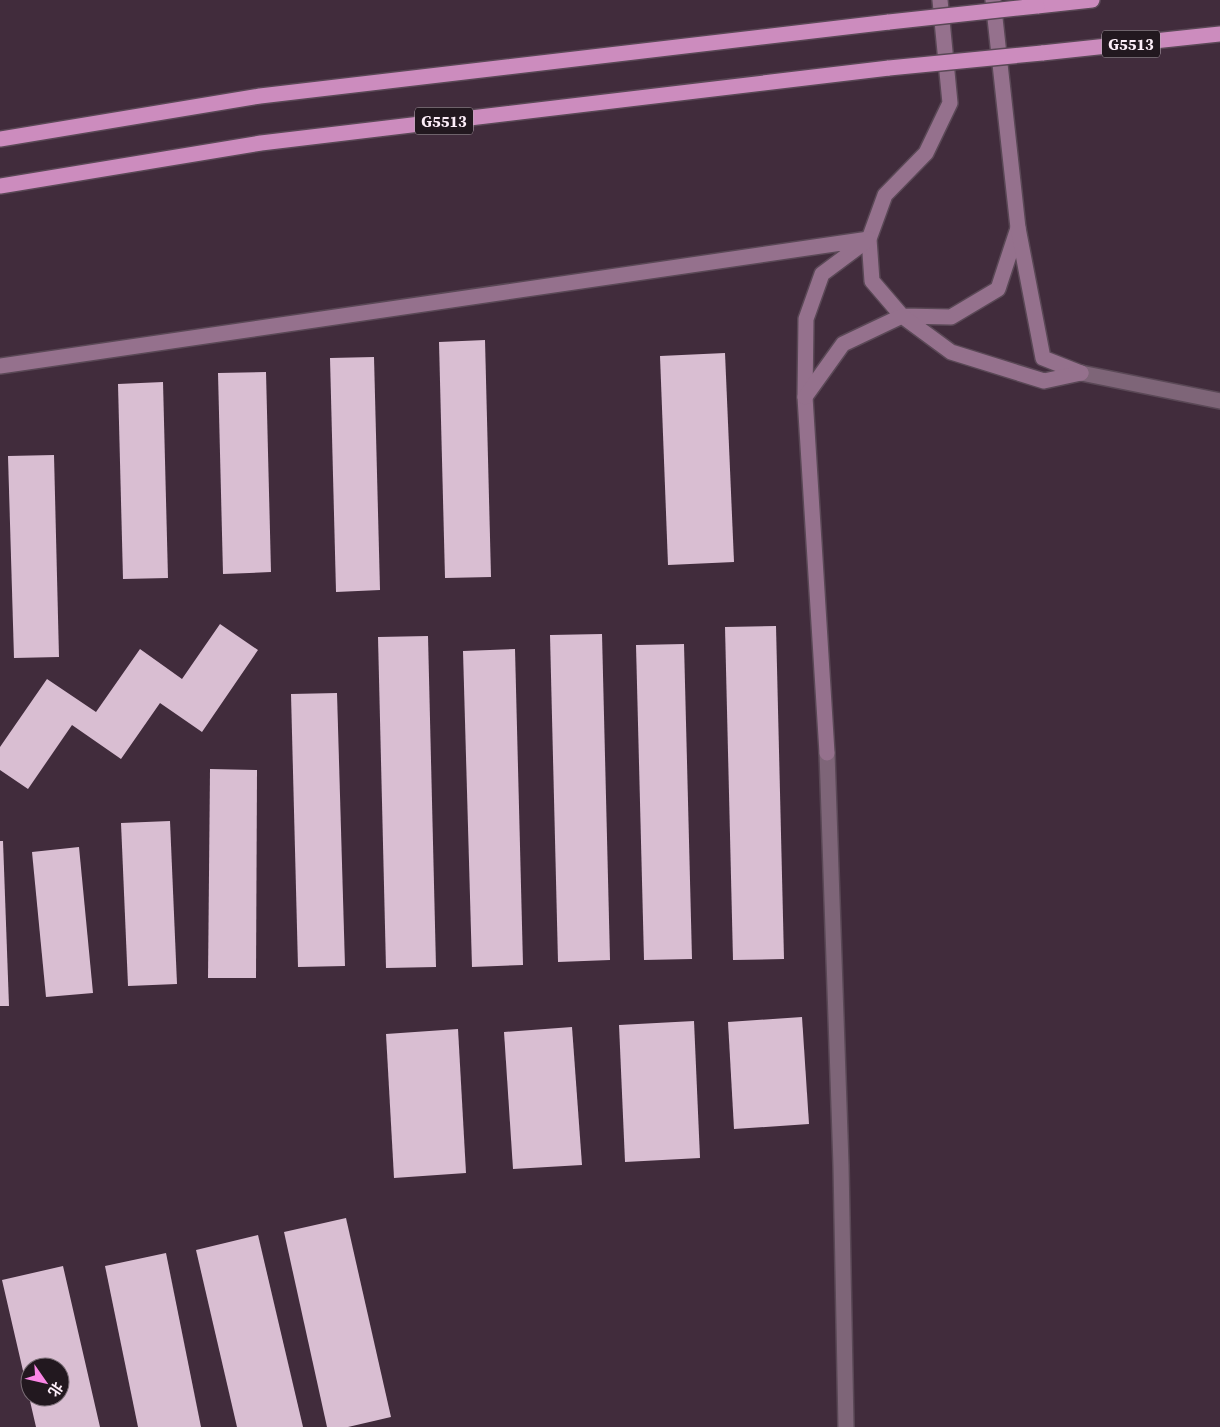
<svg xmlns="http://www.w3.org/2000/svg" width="1220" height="1427" font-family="'Source Serif 4','Noto Sans SC',serif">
<rect width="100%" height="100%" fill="#412c3c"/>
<!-- building -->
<g fill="#d9bed2" fill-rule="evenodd">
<polygon points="485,340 491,577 445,578 439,342"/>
<polygon points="725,353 734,562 668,565 660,356"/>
<polygon points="374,357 380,590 336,592 330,358"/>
<polygon points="266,372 271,572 223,574 218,373"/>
<polygon points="163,382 168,578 123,579 118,384"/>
<polygon points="54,455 59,657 14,658 8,456"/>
<polygon points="220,624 258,650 202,732 160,703 121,759 72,725 28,789 0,770 0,747 47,679 96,712 140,649 182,679"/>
<polygon points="776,626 784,959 733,960 725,627"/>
<polygon points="602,634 610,960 558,962 550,635"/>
<polygon points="428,636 436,967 386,968 378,637"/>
<polygon points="684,644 692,959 644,960 636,645"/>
<polygon points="515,649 523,965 472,967 463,651"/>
<polygon points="337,693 345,966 298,967 291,694"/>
<polygon points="210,769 257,770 256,978 208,978"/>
<polygon points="170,821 177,984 128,986 121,823"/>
<polygon points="0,841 3,841 9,1006 0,1006"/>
<polygon points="79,847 93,993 46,997 32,852"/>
<polygon points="802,1017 809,1124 734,1129 728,1022"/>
<polygon points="694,1021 700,1158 625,1162 619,1025"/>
<polygon points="572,1027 582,1165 513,1169 504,1032"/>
<polygon points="458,1029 466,1173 394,1178 386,1034"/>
<polygon points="346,1218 391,1417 348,1427 327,1427 284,1232"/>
<polygon points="258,1235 303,1427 237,1427 196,1250"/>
<polygon points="166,1253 201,1427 138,1427 105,1266"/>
<path d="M 63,1266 L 100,1427 L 36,1427 L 2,1280 ZM 30,1367 L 60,1367 L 60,1397 L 30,1397 Z"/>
</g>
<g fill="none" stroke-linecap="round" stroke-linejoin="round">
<defs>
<g id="street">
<polyline points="1081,373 1220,401"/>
<polyline points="827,753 841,1165 846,1427"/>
</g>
<g id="secondary">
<polyline points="940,0 950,103 926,153 885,195 869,239 872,281 902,316 951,317 998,289 1018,228"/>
<polyline points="993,0 1018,228 1043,358 1081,373"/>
<polyline points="0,366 869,239 822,274 806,319 805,397 827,753"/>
<polyline points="805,397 843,344 902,316 951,352 1044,381 1081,373"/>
</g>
<g id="highway">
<polyline points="1037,6 1092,0"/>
<polyline points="1042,53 1220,34"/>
<polyline points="0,139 260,96 889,22"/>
<polyline points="0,186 261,143 889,68"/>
</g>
</defs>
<!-- street casing -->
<use href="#street" stroke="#5a4856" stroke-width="18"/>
<!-- secondary casing -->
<use href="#secondary" stroke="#5a4856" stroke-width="18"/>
<!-- highway casing -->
<use href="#highway" stroke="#5a4856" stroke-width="18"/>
<!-- street -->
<use href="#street" stroke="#7e6578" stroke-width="15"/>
<!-- secondary -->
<use href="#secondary" stroke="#95718d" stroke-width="15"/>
<!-- highway -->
<use href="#highway" stroke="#cc8cbe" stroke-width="15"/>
<defs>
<g id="highway-bridge">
<polyline points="889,22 1037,6"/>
<polyline points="889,68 1042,53"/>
</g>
</defs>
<!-- highway-bridge casing -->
<use href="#highway-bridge" stroke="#5a4856" stroke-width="18" stroke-linecap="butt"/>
<!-- highway-bridge -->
<use href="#highway-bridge" stroke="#cc8cbe" stroke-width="15"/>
</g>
<g text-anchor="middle" stroke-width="5" stroke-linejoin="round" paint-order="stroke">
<!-- shield labels -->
<g fill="#22181f" stroke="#bbaeb8" stroke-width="1">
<rect x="1102" y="30.5" width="58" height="27" rx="4"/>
<rect x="415" y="107.5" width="58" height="27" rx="4"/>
</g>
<g font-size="16" font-weight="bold" fill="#fdeef9">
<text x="1131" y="50">G5513</text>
<text x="444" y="127">G5513</text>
</g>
</g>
<!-- north arrow -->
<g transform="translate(45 1382) rotate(124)"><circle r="24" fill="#22181f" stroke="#7a6e76"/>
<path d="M0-4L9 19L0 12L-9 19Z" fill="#fb86e5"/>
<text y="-8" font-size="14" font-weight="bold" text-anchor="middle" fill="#fdeef9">北</text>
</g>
</svg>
